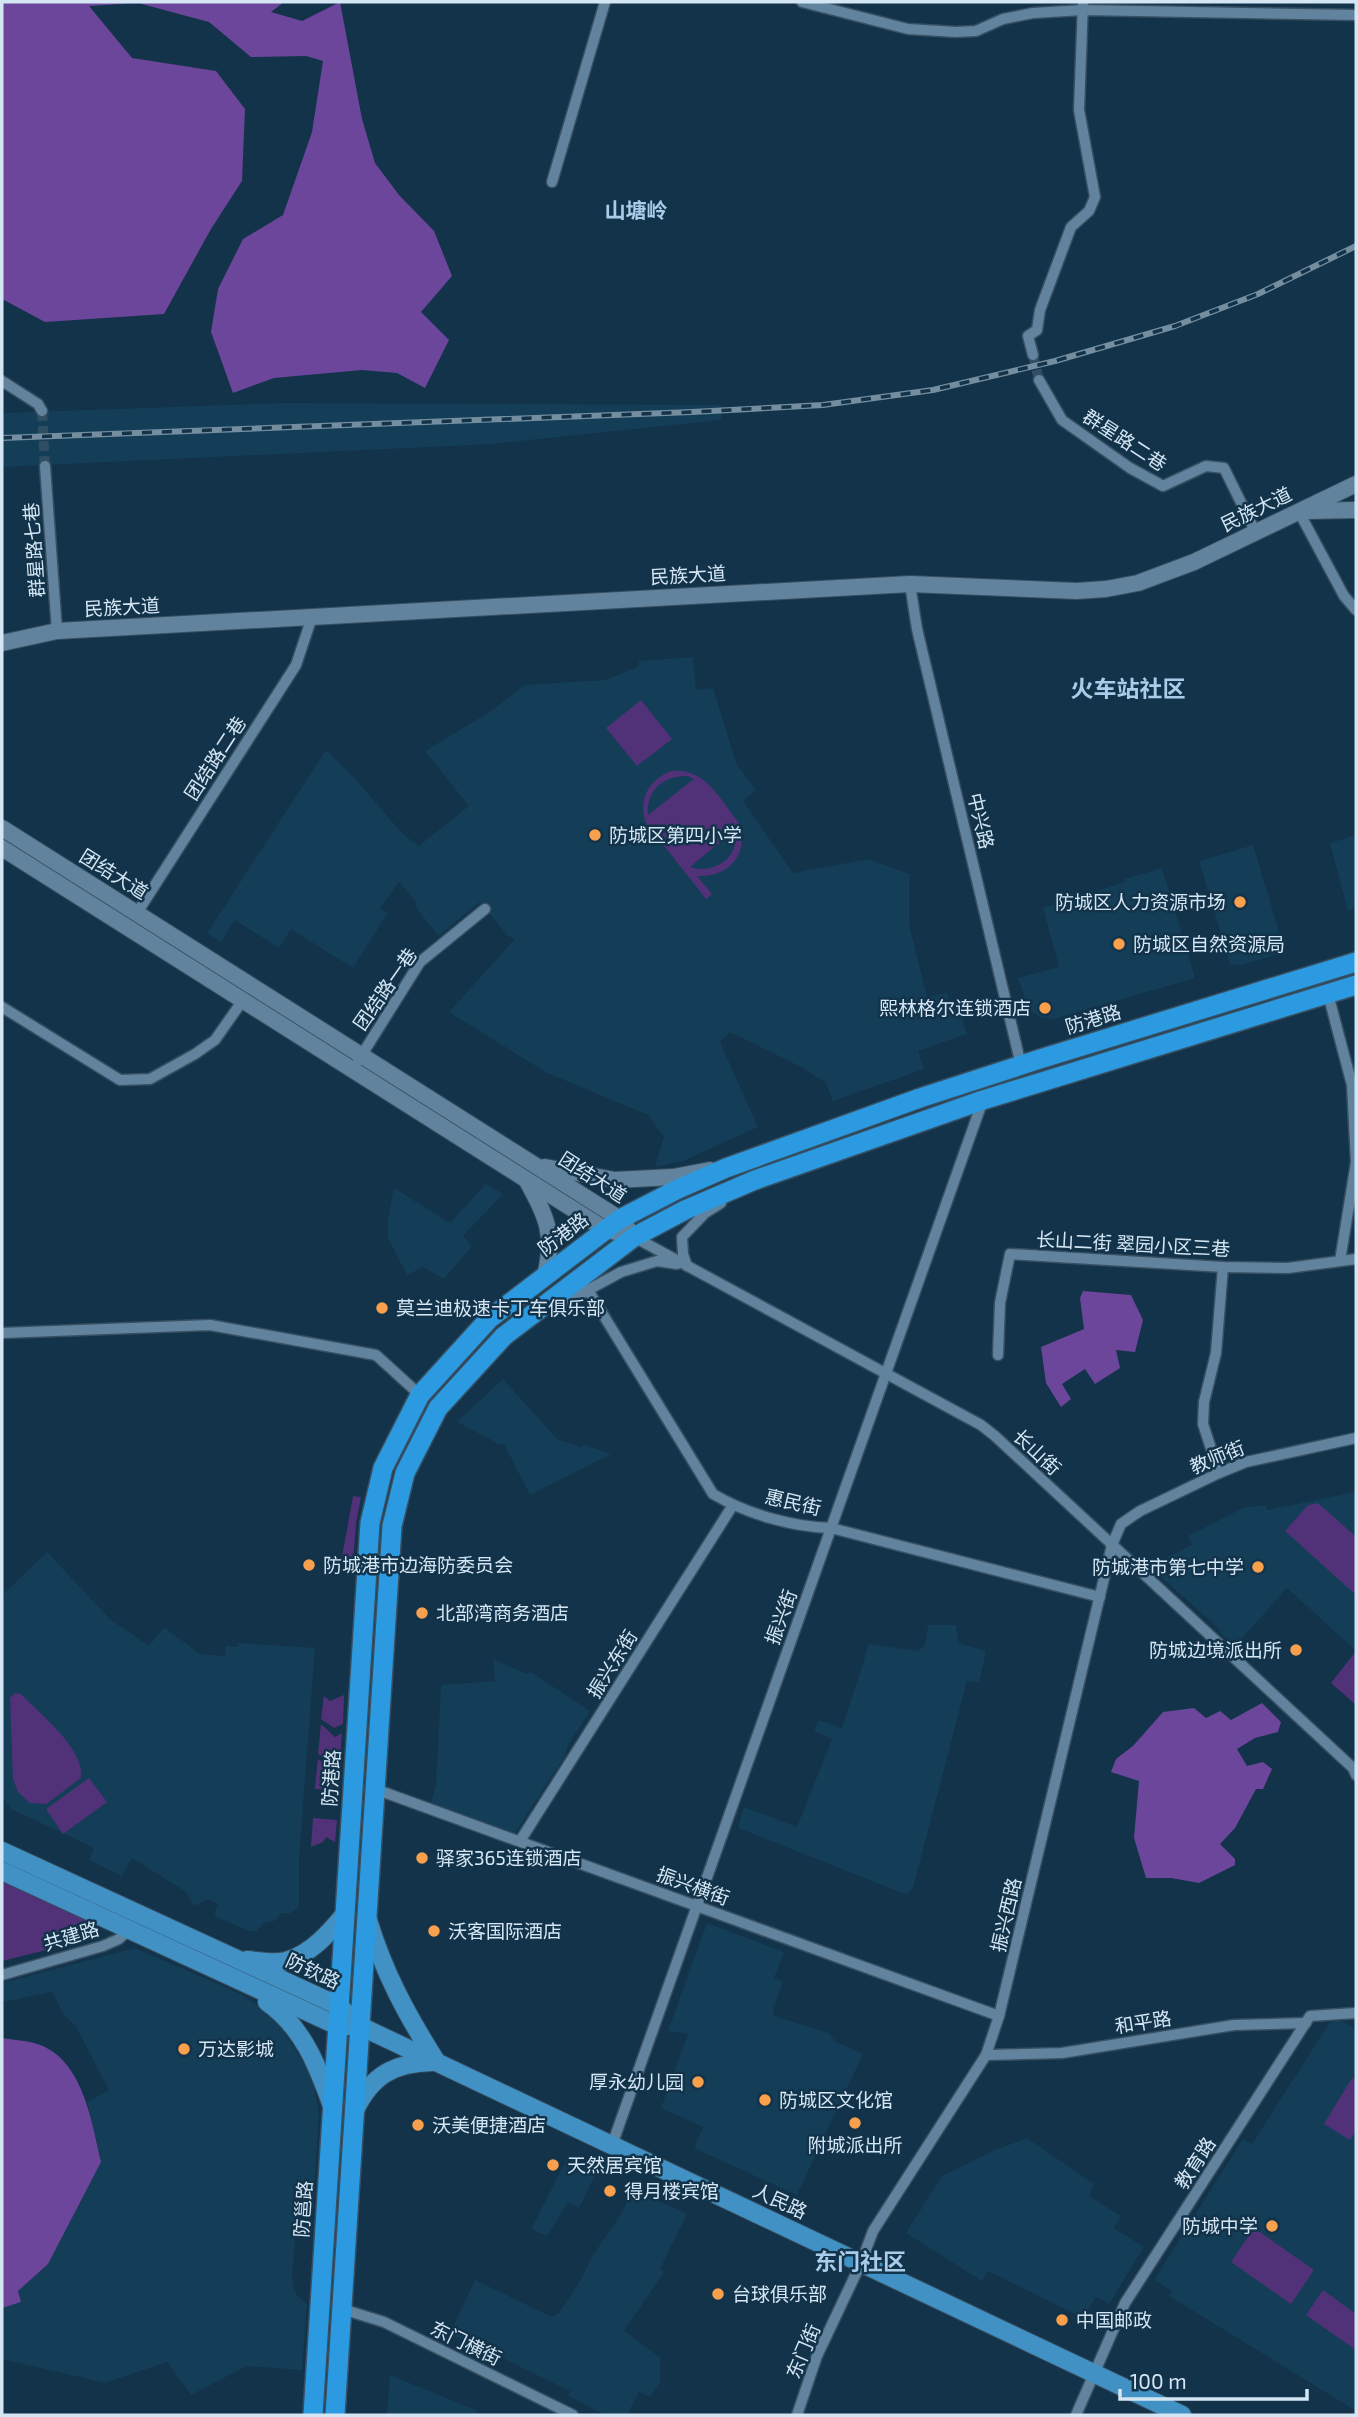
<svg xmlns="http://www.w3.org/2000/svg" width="1358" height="2417" font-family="'Exo 2','Noto Sans SC',sans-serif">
<rect width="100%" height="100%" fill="#123349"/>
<!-- built -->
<g fill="#143d58">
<polygon points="285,403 721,405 721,420 492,444 2,467 2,413"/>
<polygon points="693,657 696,690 713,688 736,763 756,790 743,801 793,873 868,859 909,874 909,924 927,997 947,993 950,1008 958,1007 967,1034 918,1051 924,1069 833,1101 826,1083 801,1067 730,1032 720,1042 758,1127 683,1161 655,1167 664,1137 648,1115 547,1073 449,1012 515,939 508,936 480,902 438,936 415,906 416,902 399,882 380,908 387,914 353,968 291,929 279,948 235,920 221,942 207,933 326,750 348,771 403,834 419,846 469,806 425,751 493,710 524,685 606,680 639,666 639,661"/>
<polygon points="1356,835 1356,900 1354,902 1356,908 1348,911 1330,843"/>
<polygon points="1253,845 1285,952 1238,966 1237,964 1230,965 1199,861"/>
<polygon points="1162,868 1195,978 1054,1019 1042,1018 1029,1010 1018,978 1059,967 1043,908 1125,882 1125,879"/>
<polygon points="486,1184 503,1194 463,1236 472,1246 444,1279 423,1267 407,1275 388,1238 388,1219 394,1188 450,1223"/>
<polygon points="503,1379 558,1440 581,1447 583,1444 611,1454 530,1495 504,1444 499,1444 457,1422"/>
<polygon points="1356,1492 1356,1651 1287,1588 1235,1646 1219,1632 1220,1630 1156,1572 1165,1562 1163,1559 1192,1545 1188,1536 1243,1508 1266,1505 1267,1510"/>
<polygon points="47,1552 110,1619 149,1646 164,1627 200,1654 225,1656 226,1646 237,1647 238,1643 315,1648 299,1858 299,1906 296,1909 291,1913 282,1913 274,1921 264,1923 256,1931 250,1931 214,1916 218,1904 208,1899 194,1906 186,1892 132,1858 122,1876 89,1860 94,1848 11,1809 2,1797 2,1595"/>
<polygon points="928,1625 956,1625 958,1640 961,1644 986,1651 979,1683 967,1681 913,1888 907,1895 738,1828 744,1807 797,1827 832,1739 814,1731 819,1720 842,1728 869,1644 918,1651 925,1645"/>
<polygon points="493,1659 526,1674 531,1672 590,1711 568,1745 565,1756 515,1833 431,1803 436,1784 441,1685 495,1681"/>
<polygon points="707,1923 784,1952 774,1978 783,1982 773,2009 774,2016 829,2033 836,2042 863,2054 797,2195 694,2148 703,2127 661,2108 688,2034 668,2031"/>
<polygon points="135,1948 241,1994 274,2016 312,2076 319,2112 313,2211 302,2217 296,2225 292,2276 294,2289 298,2297 307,2303 302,2370 247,2366 191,2395 167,2362 105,2383 2,2359 2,2308 21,2302 18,2291 48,2264 101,2162 87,2102 109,2090 75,2025 64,2015 52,1992 2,2002 2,1983"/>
<polygon points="1336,2021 1343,2021 1356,2030 1356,2411 1169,2296 1172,2291 1154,2280 1243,2139 1252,2144 1330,2022"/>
<polygon points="1027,2138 1094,2184 1089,2196 1121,2216 1114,2228 1144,2247 1109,2304 1096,2297 1083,2318 988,2271 982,2281 906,2233 942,2176 995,2150"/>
<polygon points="568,2157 597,2171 579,2208 568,2202 547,2236 531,2229"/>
<polygon points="633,2189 687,2214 660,2269 664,2272 624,2331 660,2357 660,2383 650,2397 639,2392 627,2415 605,2415 568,2396 570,2391 450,2333 475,2280 552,2317 559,2313 583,2276 591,2258 621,2214"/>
<polygon points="390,2375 476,2410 478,2415 387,2415"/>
</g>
<!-- green -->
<g fill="#513278" fill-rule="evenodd">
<polygon points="641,700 672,739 637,766 606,728"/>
<path d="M 671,771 C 705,767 720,799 739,823 C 750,853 729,878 697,876 L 712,894 L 706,899 L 646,823 C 638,800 648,780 671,771 ZM 688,776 L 694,779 L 648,815 C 646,790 664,775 688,776 ZM 735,830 C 741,857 714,875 690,867 Z"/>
<polygon points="353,1496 361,1497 356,1523 353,1563 341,1562"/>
<polygon points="1318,1503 1356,1537 1356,1595 1285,1531 1308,1505"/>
<polygon points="1356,1651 1356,1705 1331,1683"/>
<path d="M 15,1693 L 21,1694 C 40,1714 85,1749 81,1778 L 46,1804 L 30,1803 L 18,1792 L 13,1779 L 10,1698 Z"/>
<polygon points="344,1695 343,1724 334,1728 321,1719 324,1696 330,1701"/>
<polygon points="321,1724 335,1737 342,1733 340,1756 331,1762 318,1754"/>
<polygon points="318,1759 333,1770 340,1767 338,1790 315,1789"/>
<polygon points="89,1778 107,1802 63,1834 46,1809"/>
<polygon points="313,1818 337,1820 335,1842 326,1837 323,1842 311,1847"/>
<polygon points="2,1882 97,1921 99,1937 2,1961"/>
<polygon points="1352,2078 1356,2081 1356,2130 1350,2140 1324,2124"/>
<polygon points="1254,2228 1314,2270 1291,2304 1231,2262"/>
<polygon points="1323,2290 1356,2314 1356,2350 1306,2315"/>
</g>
<!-- forest -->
<g fill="#6c469b">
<polygon points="2,2 284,2 271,12 302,21 340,2 362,119 375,163 399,195 434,231 452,276 421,312 449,340 425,388 397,373 362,370 274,378 233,393 211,332 218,289 243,239 283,215 312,132 323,61 306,56 251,57 209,22 138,3 89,6 132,58 216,71 245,109 242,181 211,229 164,314 45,322 2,299"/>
<polygon points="1083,1291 1131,1295 1143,1320 1135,1352 1116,1350 1120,1368 1095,1384 1085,1369 1062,1384 1071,1399 1061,1407 1046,1383 1041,1347 1084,1329 1080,1298"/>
<polygon points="1262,1703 1281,1722 1278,1732 1255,1738 1237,1749 1247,1766 1263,1762 1272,1769 1263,1789 1256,1789 1235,1828 1220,1844 1235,1859 1235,1865 1199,1883 1171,1878 1146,1878 1134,1838 1139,1781 1111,1772 1116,1759 1133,1746 1163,1712 1194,1708 1206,1718 1220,1711 1231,1720"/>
<path d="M 2,2038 C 15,2040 33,2041 45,2047 C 84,2066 92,2124 101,2162 L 48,2264 L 18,2291 L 21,2302 L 2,2308 Z"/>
</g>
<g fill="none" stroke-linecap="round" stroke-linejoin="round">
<!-- street-tunnel -->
<g stroke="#2f4e63" stroke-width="10" stroke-dasharray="10 5" stroke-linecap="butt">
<polyline points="1033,355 1039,380"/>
<polyline points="42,411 45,466"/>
</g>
<defs>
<g id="street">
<polyline points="802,2 908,29 956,32 976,31 1003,19 1033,13 1083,10 1356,15"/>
<polyline points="552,182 605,2"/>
<polyline points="1033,355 1028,336 1037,330 1040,310 1071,227 1089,211 1095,197 1079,110 1083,2"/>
<polyline points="1039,380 1062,420 1130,468 1163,486 1206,466 1224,468 1256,533"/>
<polyline points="2,381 38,404 42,411"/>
<polyline points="45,466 57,631"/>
<polyline points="1299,512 1344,596 1356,610"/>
<polyline points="910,584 917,629 1021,1065"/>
<polyline points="137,913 296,665 312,617"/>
<polyline points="1328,994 1352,1085 1356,1162 1340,1261"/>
<polyline points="2,1007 120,1080 150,1079 195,1054 215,1040 243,1000"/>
<polyline points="358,1061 420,962 485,909"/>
<polyline points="634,1237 981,1425 995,1436 1353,1768 1356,1775"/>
<polyline points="687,1266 683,1254 682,1237 705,1213 721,1203"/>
<path d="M 588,1290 L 713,1494 C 747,1514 792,1527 831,1528 L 1100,1597"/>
<polyline points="551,1310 621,1272 657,1261 677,1264"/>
<polyline points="2,1333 210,1325 376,1355 420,1395"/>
<polyline points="998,1355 1000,1303 1010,1254 1223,1267 1288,1268 1356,1259"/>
<polyline points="1219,1473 1203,1424 1204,1402 1216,1353 1223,1267"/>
<polyline points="375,1789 999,2016"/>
<polyline points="520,1841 733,1505"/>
<polyline points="2,1975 103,1946 119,1939 130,1928"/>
<polyline points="986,2055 1062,2053 1234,2025 1306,2023"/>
<polyline points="612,2145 983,1100"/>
<polyline points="342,2309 384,2322 573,2415"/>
<polyline points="797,2415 817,2356 861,2263 873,2231 986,2055 999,2016 1112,1545 1121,1524 1140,1511 1219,1473 1246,1462 1356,1438"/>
<polyline points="1076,2415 1125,2303 1310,2016 1356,2013"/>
</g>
<g id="secondary">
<polyline points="1305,511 1356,510"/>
<polyline points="2,643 57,631 910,584 1077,591 1106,589 1138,583 1194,562 1356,484"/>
<polyline points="2,828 620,1219 634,1237"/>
<polyline points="2,848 606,1230 616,1232"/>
<polyline points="545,1167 615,1180 673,1177 710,1170"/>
<path d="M 527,1181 C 547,1218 555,1234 545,1276"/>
</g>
<g id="primary">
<polyline points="2,1851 339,2006 360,2026 1182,2415"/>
<polyline points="2,1871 338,2026 349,2026"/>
<path d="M 368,1920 C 384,1973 407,2015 436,2061"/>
<path d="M 247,1960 C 259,1961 275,1964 286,1961 C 311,1954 329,1933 345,1914"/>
<path d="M 267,2002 C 303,2027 318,2067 332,2106"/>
<path d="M 355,2110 C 372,2075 394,2063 432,2062"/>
</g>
<g id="highway">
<polyline points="313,2415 370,1523 383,1468 420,1395 489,1319 620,1219 678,1189 726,1168 920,1098 1040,1059 1356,962"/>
<polyline points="335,2415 392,1526 405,1473 438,1408 504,1336 634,1237 685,1210 755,1180 983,1100 1356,985"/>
</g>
</defs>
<!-- street casing -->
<use href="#street" stroke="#374f62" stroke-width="13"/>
<!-- secondary casing -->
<use href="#secondary" stroke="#374f62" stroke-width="18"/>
<!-- primary casing -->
<use href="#primary" stroke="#374f62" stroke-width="20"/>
<!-- highway casing -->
<use href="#highway" stroke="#374f62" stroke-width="22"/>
<!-- street -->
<use href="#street" stroke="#61839d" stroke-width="10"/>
<!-- secondary -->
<use href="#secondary" stroke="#61839d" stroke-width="16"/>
<!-- primary -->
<use href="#primary" stroke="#4191c5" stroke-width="18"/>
<!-- highway -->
<use href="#highway" stroke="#2b9ae0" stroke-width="19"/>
<defs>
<polyline id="rail" points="2,438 692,412 823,405 933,390 1055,361 1175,326 1258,294 1356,246"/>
</defs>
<!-- rail casing -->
<use href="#rail" stroke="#748ea0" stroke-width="6"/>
<!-- rail -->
<use href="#rail" stroke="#123349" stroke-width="3.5" stroke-dasharray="10" stroke-linecap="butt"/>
</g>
<!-- markers -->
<g fill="#f8a04b" stroke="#123349" stroke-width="2.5">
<circle cx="595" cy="835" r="7"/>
<circle cx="1240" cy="902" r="7"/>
<circle cx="1119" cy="944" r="7"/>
<circle cx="1045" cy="1008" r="7"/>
<circle cx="382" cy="1308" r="7"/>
<circle cx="309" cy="1565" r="7"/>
<circle cx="1258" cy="1567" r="7"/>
<circle cx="422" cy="1613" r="7"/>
<circle cx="1296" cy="1650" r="7"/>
<circle cx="422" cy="1858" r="7"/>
<circle cx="434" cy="1931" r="7"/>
<circle cx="184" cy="2049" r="7"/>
<circle cx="698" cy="2082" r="7"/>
<circle cx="765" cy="2100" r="7"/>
<circle cx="855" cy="2123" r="7"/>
<circle cx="418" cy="2125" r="7"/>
<circle cx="553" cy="2165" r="7"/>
<circle cx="610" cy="2191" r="7"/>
<circle cx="1272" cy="2226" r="7"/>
<circle cx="718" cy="2294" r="7"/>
<circle cx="1062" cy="2320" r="7"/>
</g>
<g text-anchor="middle" stroke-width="5" stroke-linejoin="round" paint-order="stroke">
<!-- street labels -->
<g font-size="19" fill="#d4e6f4" stroke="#123349">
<text transform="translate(1125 440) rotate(33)" y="7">群星路二巷</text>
<text transform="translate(1256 509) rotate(-26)" y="7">民族大道</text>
<text transform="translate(34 550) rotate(-94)" y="7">群星路七巷</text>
<text transform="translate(688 575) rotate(-3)" y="7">民族大道</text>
<text transform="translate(122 607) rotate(-3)" y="7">民族大道</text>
<text transform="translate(215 758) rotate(-57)" y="7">团结路二巷</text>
<text transform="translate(981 821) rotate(77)" y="7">中兴路</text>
<text transform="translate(114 874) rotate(32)" y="7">团结大道</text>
<text transform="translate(385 989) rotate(-55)" y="7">团结路一巷</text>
<text transform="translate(1093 1019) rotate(-17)" y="7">防港路</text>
<text transform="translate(593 1177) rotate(33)" y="7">团结大道</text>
<text transform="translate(563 1234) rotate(-37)" y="7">防港路</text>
<text transform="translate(1133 1244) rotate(3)" y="7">长山二街 翠园小区三巷</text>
<text transform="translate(1037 1452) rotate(43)" y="7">长山街</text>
<text transform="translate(1217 1457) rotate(-22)" y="7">教师街</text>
<text transform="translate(793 1502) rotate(13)" y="7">惠民街</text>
<text transform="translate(781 1617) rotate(-70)" y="7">振兴街</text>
<text transform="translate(612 1664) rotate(-58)" y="7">振兴东街</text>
<text transform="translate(331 1778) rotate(-86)" y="7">防港路</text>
<text transform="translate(693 1886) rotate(20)" y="7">振兴横街</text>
<text transform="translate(1006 1915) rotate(-77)" y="7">振兴西路</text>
<text transform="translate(71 1936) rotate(-17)" y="7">共建路</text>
<text transform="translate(313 1971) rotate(25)" y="7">防钦路</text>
<text transform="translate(1143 2022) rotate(-9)" y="7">和平路</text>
<text transform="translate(1195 2163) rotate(-57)" y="7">教育路</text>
<text transform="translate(780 2201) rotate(25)" y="7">人民路</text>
<text transform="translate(303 2209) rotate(-86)" y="7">防邕路</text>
<text transform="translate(466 2343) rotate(26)" y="7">东门横街</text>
<text transform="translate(803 2351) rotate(-67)" y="7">东门街</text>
</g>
<!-- poi labels -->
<g font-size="19" fill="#d4e6f4" stroke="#123349" text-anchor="start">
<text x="609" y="842">防城区第四小学</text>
<text x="1226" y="909" text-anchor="end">防城区人力资源市场</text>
<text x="1133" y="951">防城区自然资源局</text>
<text x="1031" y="1015" text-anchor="end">熙林格尔连锁酒店</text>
<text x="396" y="1315">莫兰迪极速卡丁车俱乐部</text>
<text x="323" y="1572">防城港市边海防委员会</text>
<text x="1244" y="1574" text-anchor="end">防城港市第七中学</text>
<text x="436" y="1620">北部湾商务酒店</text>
<text x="1282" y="1657" text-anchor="end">防城边境派出所</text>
<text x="436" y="1865">驿家365连锁酒店</text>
<text x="448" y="1938">沃客国际酒店</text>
<text x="198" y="2056">万达影城</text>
<text x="684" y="2089" text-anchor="end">厚永幼儿园</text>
<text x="779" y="2107">防城区文化馆</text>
<text x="432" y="2132">沃美便捷酒店</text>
<text x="855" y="2152" text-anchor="middle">附城派出所</text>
<text x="567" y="2172">天然居宾馆</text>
<text x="624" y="2198">得月楼宾馆</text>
<text x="1258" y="2233" text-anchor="end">防城中学</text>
<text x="732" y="2301">台球俱乐部</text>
<text x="1076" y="2327">中国邮政</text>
</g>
<!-- neighbourhood labels -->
<g font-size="21" font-weight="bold" fill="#a8cce9" stroke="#123349">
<text x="636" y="218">山塘岭</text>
</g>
<!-- quarter labels -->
<g font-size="23" font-weight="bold" fill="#a8cce9" stroke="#123349">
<text x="1128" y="697">火车站社区</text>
<text x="860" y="2270">东门社区</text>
</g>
</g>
<!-- border -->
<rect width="1358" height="2417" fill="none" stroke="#d4e6f4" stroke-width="7"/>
<!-- scale -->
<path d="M1120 2389v10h187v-10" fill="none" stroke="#d4e6f4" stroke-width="3.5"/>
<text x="1130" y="2389" font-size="21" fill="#d4e6f4" stroke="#123349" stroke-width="5" paint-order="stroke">100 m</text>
</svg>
